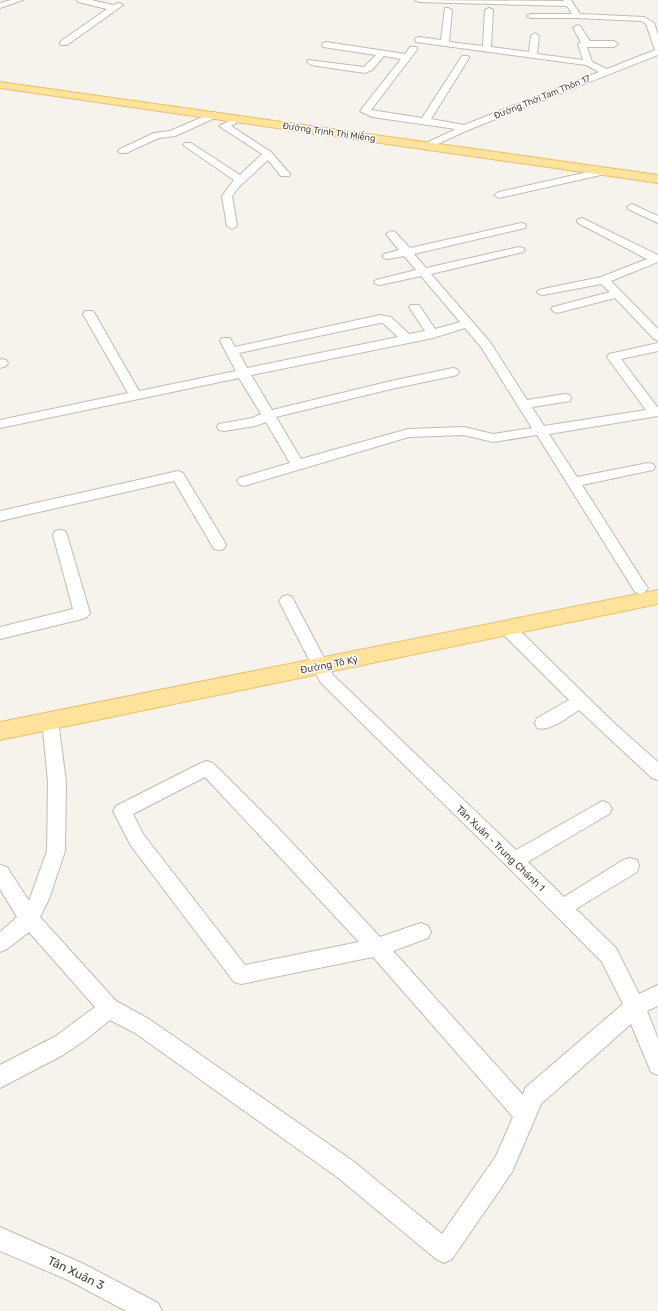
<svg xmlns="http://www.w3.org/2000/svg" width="658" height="1311" font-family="Rubik,sans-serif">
<rect width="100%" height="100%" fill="#f6f3ec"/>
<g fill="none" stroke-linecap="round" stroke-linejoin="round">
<defs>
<g id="minor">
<polygon points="11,0 23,0 0,8 0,3"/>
<polygon points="77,0 91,0 113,5 119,3 123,5 67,45 61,45 60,43 61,41 107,9 78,2"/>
<polygon points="415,0 564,1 563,0 571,0 580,14 644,17 654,23 658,35 658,55 468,130 427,149 424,148 422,146 424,144 456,129 372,117 360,111 401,59 384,56 372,70 365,73 311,65 307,62 308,60 364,67 376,55 323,47 322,45 323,43 326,42 405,54 410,47 416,47 417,49 416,51 371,110 422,118 462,56 468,56 469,58 431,119 464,125 599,72 586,65 416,42 415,40 416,38 419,37 441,40 445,8 448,8 452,10 449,42 483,46 485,10 489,8 493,10 491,47 529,52 531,36 535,33 539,36 537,54 583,60 578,44 581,42 573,28 577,25 580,26 590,41 614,41 618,44 614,47 587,47 592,62 607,69 655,50 646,24 642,21 577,18 531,18 527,16 531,14 572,14 567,6 419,2"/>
<polygon points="214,112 217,113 219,115 217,117 175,136 159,138 126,153 120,153 118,151 120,149 154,133 170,131"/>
<polygon points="239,116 242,117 244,119 231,126 271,152 290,174 289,176 281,176 268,160 240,186 232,196 237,226 232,229 227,226 222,196 234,180 183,145 185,143 191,143 240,175 262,154 219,126"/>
<polygon points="601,169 606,172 605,174 499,198 494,195 499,192"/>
<polygon points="632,204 658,216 658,223 628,209 627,207"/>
<polygon points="582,218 658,255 658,262 611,281 658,329 658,340 654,339 615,298 557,313 553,311 551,309 553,307 610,292 601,284 543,295 539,294 537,292 539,290 543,289 601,277 647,259 578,223 577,221 578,219"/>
<path d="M 521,223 L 525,224 L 526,226 L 525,228 L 414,254 L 426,268 L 519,247 L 523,248 L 525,250 L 523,252 L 431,274 L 490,342 L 527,400 L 565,394 L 570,395 L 571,398 L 570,401 L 532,407 L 544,426 L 646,410 L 607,357 L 609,354 L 658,343 L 658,351 L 621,359 L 658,408 L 658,416 L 549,434 L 577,477 L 648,463 L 653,464 L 655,467 L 653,470 L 648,471 L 582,485 L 645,584 L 648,588 L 645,592 L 640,594 L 635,592 L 537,435 L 493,442 L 464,435 L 409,437 L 244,486 L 239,484 L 237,481 L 239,478 L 290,463 L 266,422 L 255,426 L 224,431 L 219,430 L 217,427 L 219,424 L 252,418 L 261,414 L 239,378 L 0,428 L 0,420 L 128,393 L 83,314 L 85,311 L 93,311 L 95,314 L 139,391 L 236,371 L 220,341 L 222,338 L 230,338 L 235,347 L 380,315 L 391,317 L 409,334 L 425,331 L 409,307 L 411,305 L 419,305 L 435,329 L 460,322 L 421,276 L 380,285 L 376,284 L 374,282 L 376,280 L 416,270 L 404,256 L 388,259 L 384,258 L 382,256 L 384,254 L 399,250 L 386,234 L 391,231 L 395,232 L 410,248 ZM 380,323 L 383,323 L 398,337 L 247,368 L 239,353 ZM 465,328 L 481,347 L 532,428 L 493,434 L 464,427 L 408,429 L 301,459 L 276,417 L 391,389 L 453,376 L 457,375 L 459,372 L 457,369 L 453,368 L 391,381 L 272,410 L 251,375 L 433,338 Z"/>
<polygon points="2,359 6,360 8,363 6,366 0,368 0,360"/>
<polygon points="178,471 183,473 224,541 226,545 224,549 219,550 214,549 174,481 0,521 0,511"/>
<polygon points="60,530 65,531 67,535 90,613 87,617 82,619 0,639 0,627 73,609 53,535 55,531"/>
<path d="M 287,595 L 292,597 L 333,675 L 516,850 L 597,804 L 603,801 L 609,804 L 612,809 L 609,814 L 528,862 L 564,897 L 623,860 L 630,858 L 637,860 L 639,866 L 637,872 L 576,909 L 616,948 L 639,994 L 658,985 L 658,1006 L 647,1011 L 658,1039 L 658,1075 L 651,1072 L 631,1024 L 541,1104 L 512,1172 L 452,1259 L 444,1263 L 436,1259 L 337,1177 L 135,1033 L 110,1020 L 84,1041 L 63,1055 L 0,1088 L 0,1065 L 56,1036 L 95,1007 L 29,932 L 7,949 L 0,952 L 0,932 L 17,917 L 0,889 L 0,865 L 7,867 L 29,901 L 47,851 L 48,782 L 42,720 L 44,715 L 50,713 L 56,715 L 58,720 L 66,782 L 65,851 L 49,899 L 40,917 L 116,1001 L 149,1019 L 353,1161 L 442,1234 L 496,1156 L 513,1117 L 373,957 L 241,984 L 234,982 L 131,846 L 113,811 L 116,806 L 201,763 L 207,761 L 213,763 L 282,832 L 380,937 L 421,923 L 428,926 L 431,932 L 428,938 L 393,951 L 523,1095 L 525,1088 L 623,1004 L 602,962 L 507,866 L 321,683 L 279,601 L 282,597 ZM 205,777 L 359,942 L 245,965 L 143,834 L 133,814 Z"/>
<path d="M 507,622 L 513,624 L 614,723 L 658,762 L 658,780 L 652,778 L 579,710 C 568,717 550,732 537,728 L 535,723 L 537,718 L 569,700 L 501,632 L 499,628 L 501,624 Z"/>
<polygon points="0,1227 84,1264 158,1303 162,1311 126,1311 68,1280 0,1251"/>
</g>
<g id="major">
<polygon points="0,82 658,175 658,183 0,88"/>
<polygon points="658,590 658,604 0,740 0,722"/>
</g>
</defs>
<!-- minor casing -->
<use href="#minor" stroke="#c2bbae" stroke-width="2"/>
<!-- major casing -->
<use href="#major" stroke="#e6c16a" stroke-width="2"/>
<!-- minor -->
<use href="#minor" fill="#fff" fill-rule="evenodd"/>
<!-- major -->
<use href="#major" fill="#ffe39c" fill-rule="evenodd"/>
</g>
<g text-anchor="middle" stroke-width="3" stroke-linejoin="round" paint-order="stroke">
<!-- far-street labels -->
<g font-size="9" fill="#4b4439" stroke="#fff">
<text transform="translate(542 97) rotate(-22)" y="3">Đường Thới Tam Thôn 17</text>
<text transform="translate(329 132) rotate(8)" y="3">Đường Trịnh Thị Miếng</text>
</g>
<!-- street labels -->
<g font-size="10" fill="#4b4439" stroke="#fff">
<text transform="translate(329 664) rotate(-11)" y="4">Đường Tô Ký</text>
<text transform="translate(501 848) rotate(44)" y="4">Tân Xuân - Trung Chánh 1</text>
</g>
<!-- near-street labels -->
<g font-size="12" fill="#4b4439" stroke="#fff">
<text transform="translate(76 1273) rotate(26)" y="4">Tân Xuân 3</text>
</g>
</g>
</svg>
